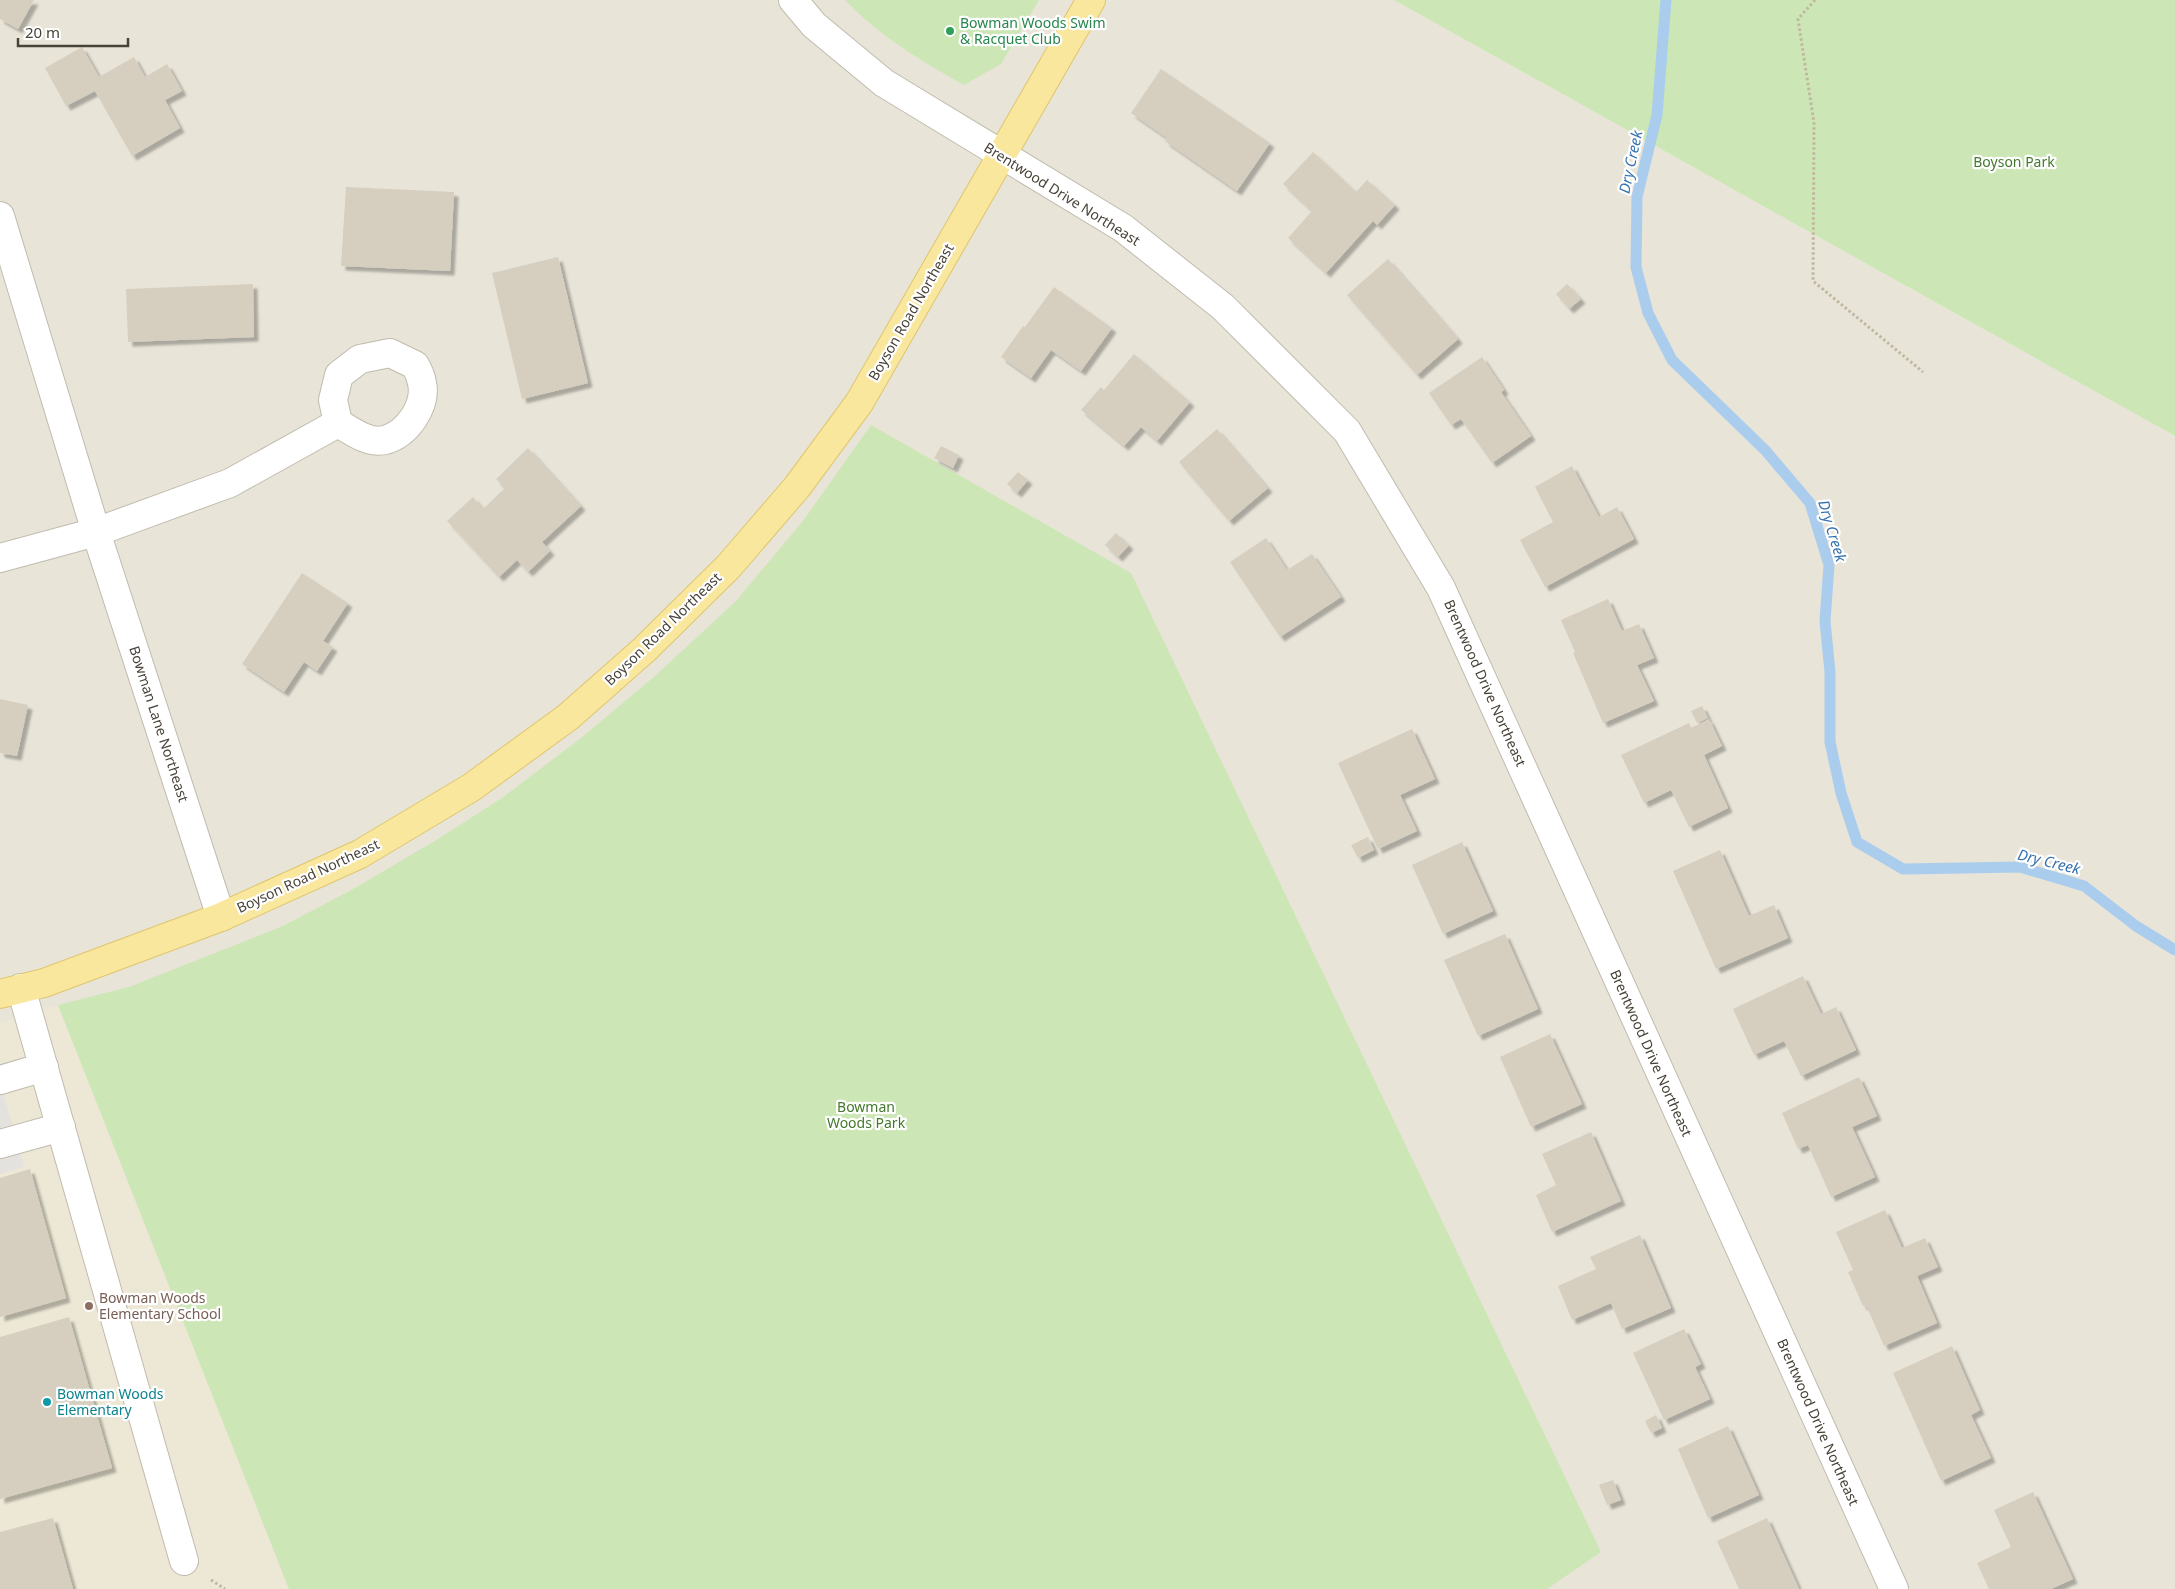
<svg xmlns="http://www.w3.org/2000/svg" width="2175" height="1589" font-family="'Noto Sans',sans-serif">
<defs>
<filter id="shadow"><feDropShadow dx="4.5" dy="4.5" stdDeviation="1" flood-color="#0004"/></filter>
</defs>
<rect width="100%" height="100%" fill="#f4f2ea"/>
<!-- residential -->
<polygon fill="#e8e4d8" points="0,0 1394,0 2175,436 2175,1589 0,1589"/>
<!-- education -->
<polygon fill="#ede8d5" points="58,1005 289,1589 0,1589 0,1023"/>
<!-- green -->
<g fill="#cce6b5">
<path d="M 845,0 L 1039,0 L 1001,64 L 964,85 C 921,61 879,36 845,0 Z"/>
<polygon points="1394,0 2175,0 2175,436"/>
<polygon points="871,425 1131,573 1601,1552 1547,1589 289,1589 58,1005 129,987 283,926 355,888 438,839 502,798 581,738 655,676 736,601 803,521"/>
</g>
<!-- parking -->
<polygon fill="#e3e2de" points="0,1081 24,1167 0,1174"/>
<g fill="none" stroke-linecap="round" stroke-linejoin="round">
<!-- stream -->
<polyline stroke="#aacdee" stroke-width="11" points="1666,0 1657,115 1637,197 1636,267 1648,313 1672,360 1765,450 1810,503 1829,565 1825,621 1830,672 1830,742 1841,793 1857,842 1903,869 2020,867 2084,886 2136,926 2175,950"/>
</g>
<!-- building -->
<g fill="#d6cfc0" filter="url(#shadow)">
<polygon points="0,0 34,0 18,29 0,19"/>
<polygon points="82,47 99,77 134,57 145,77 167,64 182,91 165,100 180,128 132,156 95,91 66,106 45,68"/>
<polygon points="1161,69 1270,143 1237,191 1165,141 1167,138 1131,113"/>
<polygon points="1313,152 1356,192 1367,180 1395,205 1377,225 1373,221 1326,273 1288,238 1312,211 1283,184"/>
<polygon points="346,187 454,192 450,271 341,266"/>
<polygon points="558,257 588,383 522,399 492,273"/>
<polygon points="1388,259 1458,339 1417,375 1347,295"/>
<polygon points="253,284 254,337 128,342 126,289"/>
<polygon points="1567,284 1581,299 1569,309 1556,294"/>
<polygon points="1054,287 1112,328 1081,371 1051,350 1031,378 1001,357 1023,326 1025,327"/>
<polygon points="1134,354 1190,402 1157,441 1141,427 1124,446 1081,410 1101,387 1104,390"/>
<polygon points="1482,357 1504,390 1501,392 1531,436 1492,463 1461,419 1451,425 1429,393"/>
<polygon points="1217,429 1268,488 1229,521 1179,462"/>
<polygon points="941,446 959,455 953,468 934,458"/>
<polygon points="528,448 581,506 542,542 550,551 528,572 517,560 499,577 447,521 473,497 483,509 505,488 496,479"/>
<polygon points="1572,466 1599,517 1617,507 1634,539 1545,587 1520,540 1553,522 1535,487"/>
<polygon points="1018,472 1028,480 1017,493 1007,484"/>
<polygon points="1116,533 1129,545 1118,557 1105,545"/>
<polygon points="1266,538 1287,570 1312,554 1341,597 1280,637 1230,562"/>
<polygon points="302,573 348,603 323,641 333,647 317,671 304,662 284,692 242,664"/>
<polygon points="1608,599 1622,631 1639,624 1654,658 1637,665 1654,701 1603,723 1573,653 1575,652 1561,620"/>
<polygon points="0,699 28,705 17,756 0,753"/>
<polygon points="1702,706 1708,718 1697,723 1691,711"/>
<polygon points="1709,719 1722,746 1704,755 1728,808 1689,827 1671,790 1644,803 1621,755 1689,723 1691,728"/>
<polygon points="1412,729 1435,779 1400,795 1417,831 1378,849 1338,763"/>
<polygon points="1368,837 1374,850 1358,858 1351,845"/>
<polygon points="1462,842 1493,911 1443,934 1412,865"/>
<polygon points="1720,850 1749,916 1774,905 1788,938 1716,969 1673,871"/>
<polygon points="1505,934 1538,1009 1478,1036 1444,960"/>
<polygon points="1803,976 1821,1014 1836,1007 1856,1050 1801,1076 1784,1041 1754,1055 1733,1009"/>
<polygon points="1550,1034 1582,1104 1531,1127 1500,1057"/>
<polygon points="1859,1077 1877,1116 1852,1127 1875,1177 1831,1197 1808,1145 1798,1149 1782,1113"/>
<polygon points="1591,1132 1621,1201 1552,1232 1536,1195 1556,1185 1542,1154"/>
<polygon points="30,1169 66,1298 0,1317 0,1178"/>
<polygon points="1885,1210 1902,1248 1925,1238 1938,1267 1917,1276 1937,1323 1884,1346 1866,1305 1863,1306 1848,1272 1853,1270 1836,1232"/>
<polygon points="1640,1235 1671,1308 1622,1329 1611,1303 1572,1320 1558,1286 1596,1269 1590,1257"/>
<polygon points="69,1317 112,1468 0,1499 0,1337"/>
<polygon points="1684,1329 1701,1364 1695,1367 1710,1399 1664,1420 1633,1353"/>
<polygon points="1952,1346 1980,1410 1971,1415 1991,1458 1941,1481 1893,1373"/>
<polygon points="1656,1415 1662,1428 1651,1433 1645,1421"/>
<polygon points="1728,1426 1759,1495 1708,1518 1678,1449"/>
<polygon points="1613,1480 1621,1500 1607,1505 1599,1485"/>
<polygon points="2033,1492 2073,1579 2051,1589 1989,1589 1977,1563 2011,1547 1994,1510"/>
<polygon points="53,1518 73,1589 0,1589 0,1532"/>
<polygon points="1767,1518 1799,1589 1739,1589 1717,1541"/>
</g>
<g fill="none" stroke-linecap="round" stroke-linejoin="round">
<defs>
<g id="minor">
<polyline points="793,0 814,25 884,83 1123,228 1223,307 1347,431 1441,588 1894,1589"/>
<polyline points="0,216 96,532 221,917"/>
<path d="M 0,558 L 96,532 L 230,483 L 338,423 L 333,400 L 339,375 L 360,359 L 390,353 L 415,365 C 418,370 421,377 422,383 C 427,406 407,434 385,440 C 368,444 352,431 338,423"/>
<polyline points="21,988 184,1561"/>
<polyline points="0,1080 44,1067"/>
<polyline points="0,1144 61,1127"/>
</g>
<polyline id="major" points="0,994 44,983 221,917 360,854 472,787 568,717 645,649 729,566 797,487 859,403 1091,0"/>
</defs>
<!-- minor casing -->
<use href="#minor" stroke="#c0bbad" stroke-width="30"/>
<!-- major casing -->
<use href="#major" stroke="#dfc66d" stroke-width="30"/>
<!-- path -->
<g stroke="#c1b79f" stroke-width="3" stroke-dasharray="2.5 2.5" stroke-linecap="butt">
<polyline points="1815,0 1798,19 1814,123 1813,281 1923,372"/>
<polyline points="211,1580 225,1589"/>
</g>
<!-- minor -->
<use href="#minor" stroke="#fff" stroke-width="28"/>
<!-- major -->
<use href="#major" stroke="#fae79e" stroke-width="28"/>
</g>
<!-- markers -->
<circle fill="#2e9e5b" stroke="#fff" stroke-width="2" cx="950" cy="31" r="5"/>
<circle fill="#8d6e63" stroke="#fff" stroke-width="2" cx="89" cy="1306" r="5"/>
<circle fill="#0f9aa8" stroke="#fff" stroke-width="2" cx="47" cy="1402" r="5"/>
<g text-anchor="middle" stroke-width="4.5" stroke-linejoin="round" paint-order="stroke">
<!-- leisure labels -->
<g font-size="14" fill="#27864d" stroke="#fff" text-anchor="start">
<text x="960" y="28">Bowman Woods Swim<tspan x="960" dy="16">&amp; Racquet Club</tspan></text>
</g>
<!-- park labels -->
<g font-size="14" fill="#44782d" stroke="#fff">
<text x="2014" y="167">Boyson Park</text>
<text x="866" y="1112">Bowman<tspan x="866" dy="16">Woods Park</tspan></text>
</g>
<!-- street labels -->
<g font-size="14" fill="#484338" stroke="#fff">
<text transform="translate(1062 194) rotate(32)" y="5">Brentwood Drive Northeast</text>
<text transform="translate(911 312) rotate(-60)" y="5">Boyson Road Northeast</text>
<text transform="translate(663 629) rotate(-44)" y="5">Boyson Road Northeast</text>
<text transform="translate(1485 683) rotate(66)" y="5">Brentwood Drive Northeast</text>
<text transform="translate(159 724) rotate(72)" y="5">Bowman Lane Northeast</text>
<text transform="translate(308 876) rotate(-25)" y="5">Boyson Road Northeast</text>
<text transform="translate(1651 1053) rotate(66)" y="5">Brentwood Drive Northeast</text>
<text transform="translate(1818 1422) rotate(66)" y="5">Brentwood Drive Northeast</text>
</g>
<!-- education labels -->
<g font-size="14" fill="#785e54" stroke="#fff" text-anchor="start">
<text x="99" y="1303">Bowman Woods<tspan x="99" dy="16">Elementary School</tspan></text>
</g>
<!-- culture labels -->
<g font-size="14" fill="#0d838f" stroke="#fff" text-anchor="start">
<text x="57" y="1399">Bowman Woods<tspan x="57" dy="16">Elementary</tspan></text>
</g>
<!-- water labels -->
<g font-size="15" font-style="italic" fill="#3573b0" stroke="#fff">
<text transform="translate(1631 162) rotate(-78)" y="5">Dry Creek</text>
<text transform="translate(1832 531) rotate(73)" y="5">Dry Creek</text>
<text transform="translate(2049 862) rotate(14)" y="5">Dry Creek</text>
</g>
</g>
<!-- scale -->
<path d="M18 38v8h110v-8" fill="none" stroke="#484338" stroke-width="2.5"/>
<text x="25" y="38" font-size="15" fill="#484338" stroke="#ffffff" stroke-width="4" paint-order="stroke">20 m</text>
</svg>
